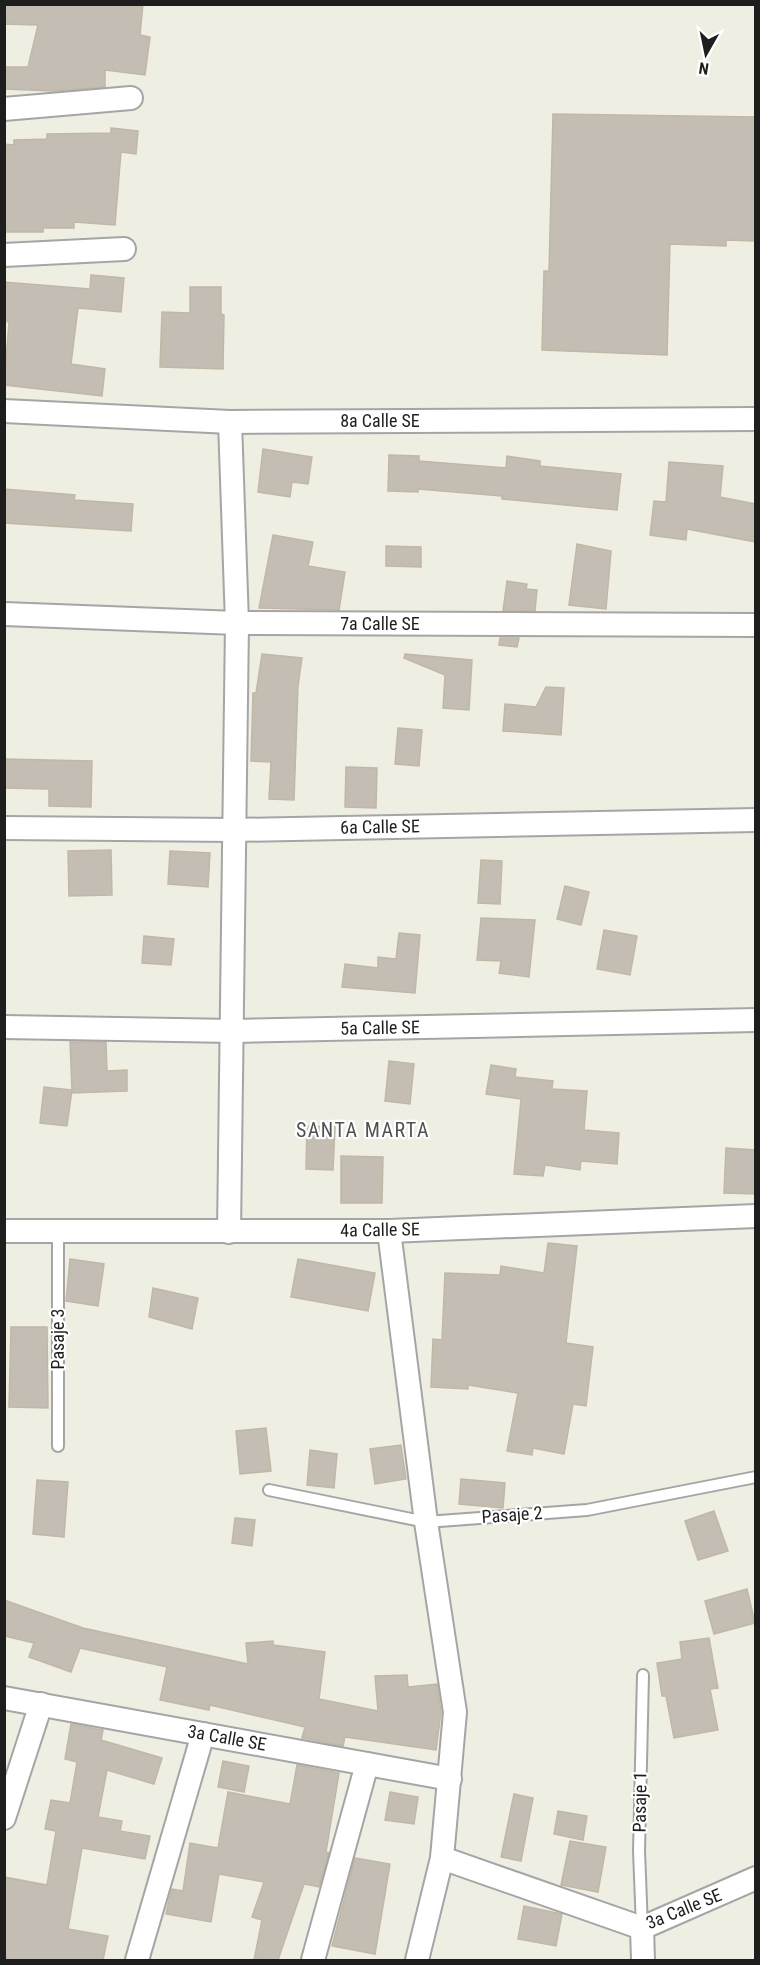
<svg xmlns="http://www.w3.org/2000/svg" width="760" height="1965" font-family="'Roboto Condensed',sans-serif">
<rect width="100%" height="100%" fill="#efeee3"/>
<!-- building -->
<g fill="#c4bdb3" stroke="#c2b7a5" stroke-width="1.5">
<polygon points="4,4 143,4 140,35 150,37 145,75 105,70 105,87 53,91 4,89 4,67 28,67 38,25 4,24"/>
<polygon points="553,114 756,117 756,241 726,240 726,246 670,244 667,355 542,350 544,271 549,271"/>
<polygon points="111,128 138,131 136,154 121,152 115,225 74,222 74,228 43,228 43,232 4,232 4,144 14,145 14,140 47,139 47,134 111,133"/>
<polygon points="91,275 124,278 121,312 78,308 71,364 105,369 102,396 4,385 9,322 4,321 4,282 90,289"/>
<polygon points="190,287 221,287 221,314 224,315 223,369 160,367 162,312 190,313"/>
<polygon points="263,449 312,457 308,484 292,482 290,497 258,492"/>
<polygon points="389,455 419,456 419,461 506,468 507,456 540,461 540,466 621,474 617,510 502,499 502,496 418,489 418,492 388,491"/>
<polygon points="669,462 723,466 720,497 756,504 756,542 687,529 686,540 650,535 654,501 666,502"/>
<polygon points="4,489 75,495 74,500 133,504 131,531 4,523"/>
<polygon points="273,535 313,542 308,566 345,572 339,610 259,608"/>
<polygon points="577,544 611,551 606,609 569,605"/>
<polygon points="386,546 421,547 421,567 386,566"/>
<polygon points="507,581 527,584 526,589 537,590 535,611 503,611"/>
<polygon points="500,638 519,638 517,647 499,645"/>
<polygon points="262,654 302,658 298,686 294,800 269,799 271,762 251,761 253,693 256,693"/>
<polygon points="405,654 472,660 469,710 443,708 445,675 404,658"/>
<polygon points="546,687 564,688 561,735 503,731 505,704 536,707"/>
<polygon points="398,728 422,730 419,766 395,764"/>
<polygon points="4,759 92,761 91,807 49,806 49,789 4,788"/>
<polygon points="346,767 377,768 376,808 345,807"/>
<polygon points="111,850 112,895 69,896 68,851"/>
<polygon points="170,851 210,853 208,887 168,884"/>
<polygon points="481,860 502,861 500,904 478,903"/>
<polygon points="565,886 589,892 581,925 557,919"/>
<polygon points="481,918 535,920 529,977 499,973 501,961 477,960"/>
<polygon points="604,930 637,936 630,975 597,969"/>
<polygon points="399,933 420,935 415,993 342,987 345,964 378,968 378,957 396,959"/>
<polygon points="144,936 174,939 171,965 142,963"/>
<polygon points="70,1042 106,1042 107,1071 127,1070 127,1091 72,1093 72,1090 67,1126 40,1123 44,1087 72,1090"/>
<polygon points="389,1061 414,1064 410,1104 385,1101"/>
<polygon points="491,1065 516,1069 515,1077 553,1081 552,1089 587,1091 584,1130 619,1133 617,1164 581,1161 580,1170 545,1165 543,1176 514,1174 521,1099 486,1094"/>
<polygon points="307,1126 335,1127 333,1170 306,1169"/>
<polygon points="726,1148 756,1150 756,1194 724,1193"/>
<polygon points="341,1156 383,1157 382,1203 341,1203"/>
<polygon points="548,1243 577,1246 566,1343 593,1347 586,1406 573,1404 564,1454 533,1448 532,1455 507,1451 518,1393 468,1385 468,1389 431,1387 433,1339 442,1340 445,1273 500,1275 501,1266 544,1273"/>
<polygon points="70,1259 104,1264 98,1306 66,1301"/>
<polygon points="298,1259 375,1273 368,1311 291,1297"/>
<polygon points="153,1288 198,1298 192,1329 149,1317"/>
<polygon points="11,1327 47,1327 48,1408 9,1407"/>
<polygon points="266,1428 271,1471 240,1474 236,1431"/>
<polygon points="401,1445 406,1479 375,1484 370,1449"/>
<polygon points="310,1450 337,1454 334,1488 307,1485"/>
<polygon points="461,1479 505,1483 503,1508 459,1504"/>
<polygon points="37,1480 68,1482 64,1537 33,1534"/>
<polygon points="714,1511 728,1551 698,1560 685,1521"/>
<polygon points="235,1518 255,1520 252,1546 232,1543"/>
<polygon points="747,1589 755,1623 714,1634 705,1601"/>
<polygon points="4,1600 83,1628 248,1664 246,1643 273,1641 273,1645 325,1652 319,1699 378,1711 375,1676 407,1675 408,1687 437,1684 441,1712 436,1750 345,1737 343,1746 302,1738 305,1727 210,1705 209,1710 160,1700 167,1667 80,1648 71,1672 29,1657 34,1643 4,1636"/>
<polygon points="709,1638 718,1688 710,1689 718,1730 674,1738 666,1696 662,1696 657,1663 682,1659 680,1642"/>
<polygon points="71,1724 103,1730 101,1740 162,1758 154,1784 107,1770 98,1817 122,1821 120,1831 150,1836 145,1859 82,1848 68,1929 108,1936 103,1960 4,1960 4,1877 47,1885 56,1831 45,1829 51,1800 70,1803 77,1762 65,1759"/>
<polygon points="223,1761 249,1766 244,1792 218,1787"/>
<polygon points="297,1765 339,1773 326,1852 329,1853 319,1887 304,1884 278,1960 254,1960 262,1920 252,1917 264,1882 219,1874 211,1922 166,1914 169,1900 172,1889 183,1891 190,1843 218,1848 228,1792 290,1804"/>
<polygon points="390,1792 418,1797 414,1824 385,1820"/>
<polygon points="514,1794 533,1798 521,1861 501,1857"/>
<polygon points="558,1811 587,1816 583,1840 554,1834"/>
<polygon points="570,1841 606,1847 598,1892 561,1885"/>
<polygon points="355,1858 390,1864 375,1954 332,1946"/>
<polygon points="524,1906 562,1914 556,1946 518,1939"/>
</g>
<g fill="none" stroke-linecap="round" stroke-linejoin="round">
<defs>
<g id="service">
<polyline points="58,1231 58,1446"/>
<polyline points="269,1490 426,1522 587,1510 756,1477"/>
<polyline points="642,1928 639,1851 643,1675"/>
</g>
<g id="minor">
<polyline points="4,109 131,98"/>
<polyline points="4,255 124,249"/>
<polyline points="4,411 230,422 756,419"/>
<polyline points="4,614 237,623 756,625"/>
<polyline points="4,828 235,830 756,820"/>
<polyline points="4,1027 233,1031 756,1020"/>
<polyline points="4,1231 389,1231 756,1216"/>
<polyline points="389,1231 426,1522 455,1712 442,1858 417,1960"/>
<polyline points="229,1232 237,623 230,422"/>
<polyline points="4,1698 450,1779"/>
<polyline points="4,1818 41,1704"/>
<polyline points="442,1858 642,1928 756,1878"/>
<polyline points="642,1928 643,1960"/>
<polyline points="137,1960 203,1734"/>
<polyline points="313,1960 367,1764"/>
</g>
</defs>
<!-- service casing -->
<use href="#service" stroke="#a5a5a5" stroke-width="14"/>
<!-- minor casing -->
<use href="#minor" stroke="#a5a5a5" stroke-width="26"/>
<!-- service -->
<use href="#service" stroke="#fff" stroke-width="10"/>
<!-- minor -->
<use href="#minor" stroke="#fff" stroke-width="22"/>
</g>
<g text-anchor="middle" stroke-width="4.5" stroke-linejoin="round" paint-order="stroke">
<!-- street labels -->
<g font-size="18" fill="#1e1e1e" stroke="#fff">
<text x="380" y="427">8a Calle SE</text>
<text x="380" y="630">7a Calle SE</text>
<text transform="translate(380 827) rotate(-1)" y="6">6a Calle SE</text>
<text transform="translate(380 1028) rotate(-1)" y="6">5a Calle SE</text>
<text transform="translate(380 1230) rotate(-1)" y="6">4a Calle SE</text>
<text transform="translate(58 1339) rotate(-90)" y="6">Pasaje 3</text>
<text transform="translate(512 1515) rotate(-4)" y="6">Pasaje 2</text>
<text transform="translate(227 1738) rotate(10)" y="6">3a Calle SE</text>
<text transform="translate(640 1802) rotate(-89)" y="6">Pasaje 1</text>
<text transform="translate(684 1909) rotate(-22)" y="6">3a Calle SE</text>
</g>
<!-- neighbourhood labels -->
<g font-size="20" letter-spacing="1.5" fill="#515151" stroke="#fff">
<text x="363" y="1137">SANTA MARTA</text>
</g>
</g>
<!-- border -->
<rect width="760" height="1965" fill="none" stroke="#1e1e1e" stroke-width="12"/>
<!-- north arrow -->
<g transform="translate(706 54) rotate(189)" stroke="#ffffff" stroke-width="4.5" paint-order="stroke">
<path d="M0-4.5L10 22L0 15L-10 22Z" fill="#1e1e1e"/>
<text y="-9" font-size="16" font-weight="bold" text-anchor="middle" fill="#1e1e1e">N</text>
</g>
</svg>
